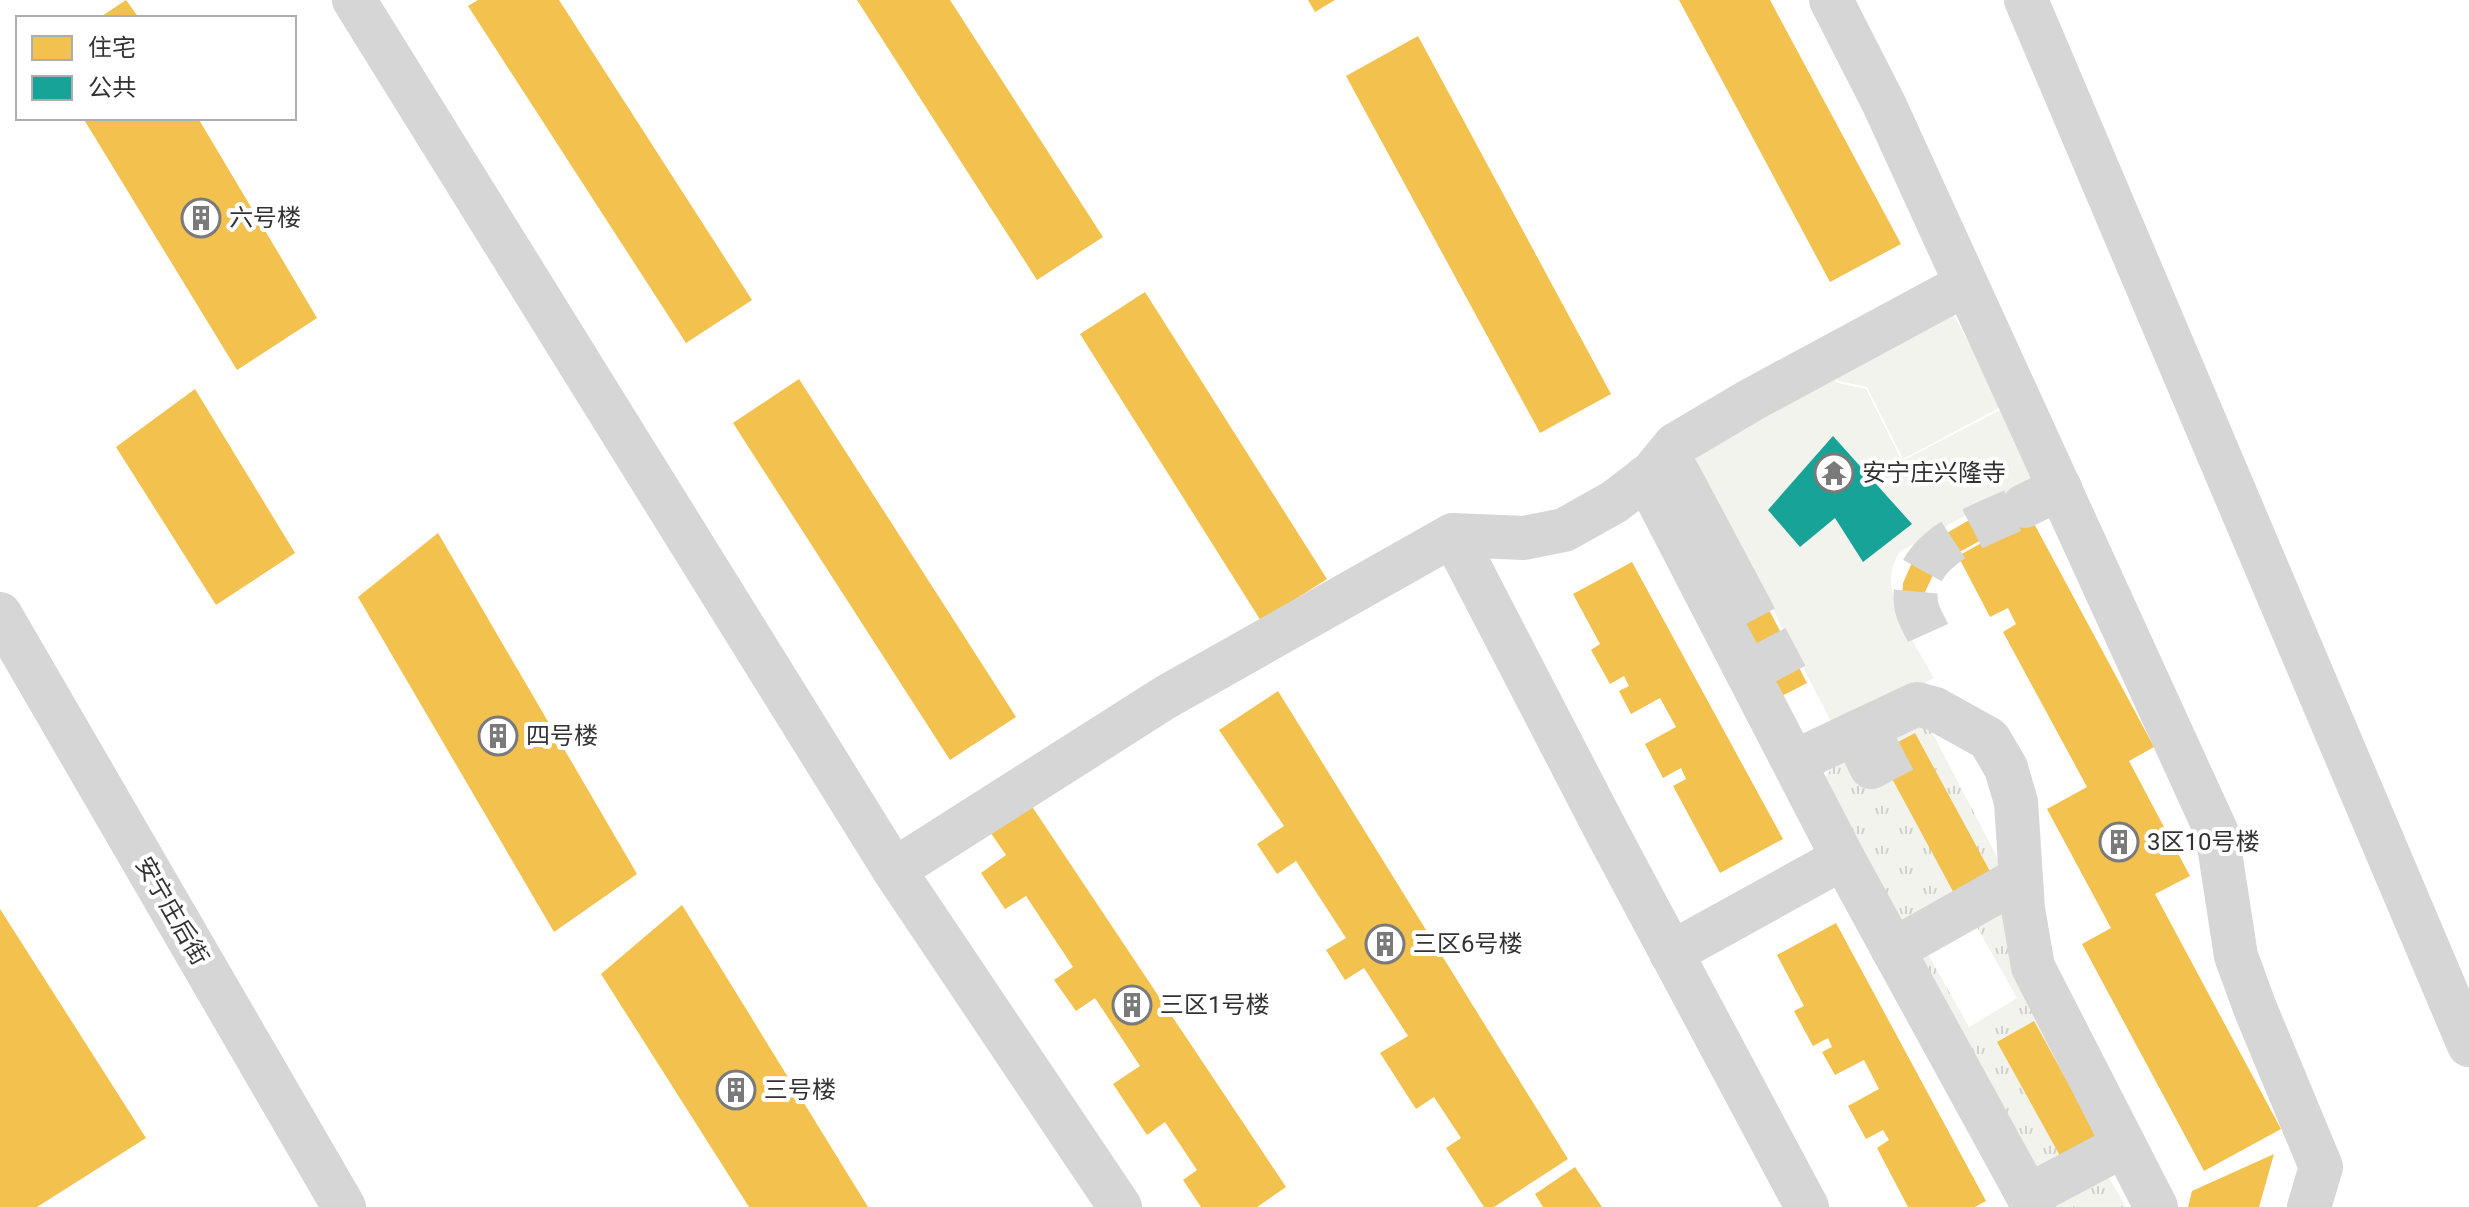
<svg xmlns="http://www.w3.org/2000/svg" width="2469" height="1207" font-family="Roboto,'Noto Sans SC',sans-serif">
<defs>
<pattern id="grass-tufts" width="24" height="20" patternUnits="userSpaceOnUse" patternTransform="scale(2)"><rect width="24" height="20" fill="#f2f3ed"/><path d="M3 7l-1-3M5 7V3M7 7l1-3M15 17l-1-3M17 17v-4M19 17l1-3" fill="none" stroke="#d0d1cc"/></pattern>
</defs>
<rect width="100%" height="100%" fill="#fff"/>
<!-- grass -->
<g fill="url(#grass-tufts)">
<polygon points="1922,713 2010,882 1904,935 1824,779 1839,757 1869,745"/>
<polygon points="2000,909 2116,1144 2043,1181 1914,955 1925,949 1969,1027 2017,998 1978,929 1977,920"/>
<polygon points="2105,1171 2126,1207 2051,1207"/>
</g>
<!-- park -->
<g fill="#f2f3ed">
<polygon points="1949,307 2003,406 1903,459 1867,387 1838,381 1829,370"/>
<path d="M 1827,372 L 1838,383 L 1866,389 L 1902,461 L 2004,408 L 2032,479 L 1899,552 C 1897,557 1893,564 1892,570 C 1885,602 1919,650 1934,678 L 1835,729 L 1687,444 Z"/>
</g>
<!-- homes -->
<g fill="#f2c14e">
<polygon points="126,0 139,18 99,18"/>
<polygon points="478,0 559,0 752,300 686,343 468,6"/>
<polygon points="857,0 950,0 1103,237 1037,280"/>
<polygon points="1308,0 1335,0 1315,12"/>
<polygon points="1679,0 1770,0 1901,244 1830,282"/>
<polygon points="1418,36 1611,394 1540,433 1346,76"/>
<polygon points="83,118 198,118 317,318 237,370"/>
<polygon points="1145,292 1327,579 1261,621 1080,334"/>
<polygon points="799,379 1016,717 950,760 733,423"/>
<polygon points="195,389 295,553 216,605 116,447"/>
<polygon points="2012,495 2023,517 1954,555 1936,569 1924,594 1924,603 1931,620 1914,631 1902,598 1903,583 1914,558 1928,544"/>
<polygon points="2030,516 2154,747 2129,761 2190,876 2155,894 2281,1129 2204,1171 2082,944 2111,928 2047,809 2087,787 2003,632 2016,624 2008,608 1990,617 1958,556"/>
<polygon points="438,533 637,874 554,932 358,597"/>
<polygon points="1632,562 1783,839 1720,873 1673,786 1686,779 1681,768 1663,778 1645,744 1676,727 1660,698 1631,714 1619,691 1629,686 1624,676 1610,684 1591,650 1600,644 1573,594"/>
<polygon points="1754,581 1807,683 1778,698 1725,597"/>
<polygon points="1278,691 1568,1159 1494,1207 1484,1207 1446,1148 1461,1138 1434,1097 1416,1109 1380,1053 1408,1036 1364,968 1345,980 1326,950 1346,938 1296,861 1277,874 1257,844 1284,826 1219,730"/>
<polygon points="1915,733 1992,875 1955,895 1889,773 1894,770 1883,750"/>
<polygon points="1029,802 1286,1187 1257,1207 1201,1207 1183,1180 1197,1170 1165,1122 1147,1135 1113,1084 1140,1066 1095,998 1076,1011 1054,980 1073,967 1026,896 1005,909 981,873 1006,855 988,829"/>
<polygon points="682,905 868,1207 749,1207 601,974"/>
<polygon points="0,909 146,1138 37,1207 0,1207"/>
<polygon points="1836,923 1986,1201 1975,1207 1908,1207 1877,1148 1889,1140 1883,1130 1866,1139 1848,1106 1879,1089 1864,1060 1835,1075 1822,1052 1832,1047 1828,1038 1813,1046 1794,1011 1804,1006 1777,955"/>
<polygon points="2034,1021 2101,1143 2064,1163 1997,1042"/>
<polygon points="2274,1154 2259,1207 2188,1207 2192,1191"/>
<polygon points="1575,1167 1602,1207 1543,1207 1535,1194"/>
</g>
<!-- public -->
<polygon fill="#17a398" points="1833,436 1912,524 1863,562 1835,518 1800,547 1768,510"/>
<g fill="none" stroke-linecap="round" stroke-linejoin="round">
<!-- minor-tunnel -->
<g stroke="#d6d6d6" stroke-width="44" stroke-dasharray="44 22" stroke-linecap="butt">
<polyline points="1735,580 1786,676"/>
<path d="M 1928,633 C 1924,624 1917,614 1916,604 C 1909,548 1983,524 2024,506"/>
<polyline points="1871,767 1903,750"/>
</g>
<!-- minor -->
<g stroke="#d6d6d6" stroke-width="44">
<polyline points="354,0 894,870 1120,1207"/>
<polyline points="1831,0 1884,104 2217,833 2236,956 2255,1008 2321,1167 2309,1207"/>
<polyline points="1678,473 1735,580"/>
<polyline points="1646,477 1843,858"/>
<polyline points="2024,506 2060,488"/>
<polyline points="1453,535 1608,834 1807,1207"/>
<polyline points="0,614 344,1207"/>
<polyline points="1855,733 1871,767"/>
<polyline points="1794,762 1917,704 1935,709 1989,739 2006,768 2016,802 2023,909 2033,967 2156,1207"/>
<polyline points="894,870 1166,697 1453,535 1524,538 1564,530 1614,502 1652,473 1675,445 1751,400 1966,284"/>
<polyline points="1893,950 2021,878"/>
<polyline points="1671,953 1843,858 2034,1207"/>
<polyline points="2028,1196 2124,1145"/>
</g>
<!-- tertiary -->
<polyline stroke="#d6d6d6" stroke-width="44" points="2026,0 2469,1045"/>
</g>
<!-- icons -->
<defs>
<symbol id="building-ring" viewBox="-11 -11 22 22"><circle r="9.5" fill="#fff" stroke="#7a7a7a" stroke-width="1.5"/><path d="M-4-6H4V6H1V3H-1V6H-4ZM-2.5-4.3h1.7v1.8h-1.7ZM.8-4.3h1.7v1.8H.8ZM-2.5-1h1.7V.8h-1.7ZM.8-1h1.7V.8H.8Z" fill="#7a7a7a"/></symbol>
<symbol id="temple-ring" viewBox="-11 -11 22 22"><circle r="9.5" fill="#fff" stroke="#7a7a7a" stroke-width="1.5"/><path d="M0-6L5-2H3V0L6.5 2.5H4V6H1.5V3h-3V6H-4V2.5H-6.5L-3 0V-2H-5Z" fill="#7a7a7a"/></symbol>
</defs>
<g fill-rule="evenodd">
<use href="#building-ring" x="179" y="196" width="44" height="44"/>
<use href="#temple-ring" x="1812" y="451" width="44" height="44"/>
<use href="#building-ring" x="476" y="714" width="44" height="44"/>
<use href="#building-ring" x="2097" y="820" width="44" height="44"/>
<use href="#building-ring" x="1363" y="922" width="44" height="44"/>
<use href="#building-ring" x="1110" y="983" width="44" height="44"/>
<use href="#building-ring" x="714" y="1068" width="44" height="44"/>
</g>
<g text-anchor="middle" stroke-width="8" stroke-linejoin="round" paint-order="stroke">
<!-- poi labels -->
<g font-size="24" fill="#323232" stroke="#fff" text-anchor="start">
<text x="229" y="226">六号楼</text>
<text x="1862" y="481">安宁庄兴隆寺</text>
<text x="526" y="744">四号楼</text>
<text x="2147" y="850">3区10号楼</text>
<text x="1413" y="952">三区6号楼</text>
<text x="1160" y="1013">三区1号楼</text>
<text x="764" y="1098">三号楼</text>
</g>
<!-- street labels -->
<g font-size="24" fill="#323232" stroke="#fff">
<text transform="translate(172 911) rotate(60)" y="8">安宁庄后街</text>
</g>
</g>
<!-- legend -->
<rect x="16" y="16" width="280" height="104" fill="#ffffff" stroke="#adadad" stroke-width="2"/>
<rect x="32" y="36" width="40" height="24" fill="#f2c14e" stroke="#adadad" stroke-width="2"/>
<text x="88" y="56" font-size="24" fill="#323232">住宅</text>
<rect x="32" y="76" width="40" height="24" fill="#17a398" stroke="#adadad" stroke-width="2"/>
<text x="88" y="96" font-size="24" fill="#323232">公共</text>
</svg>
